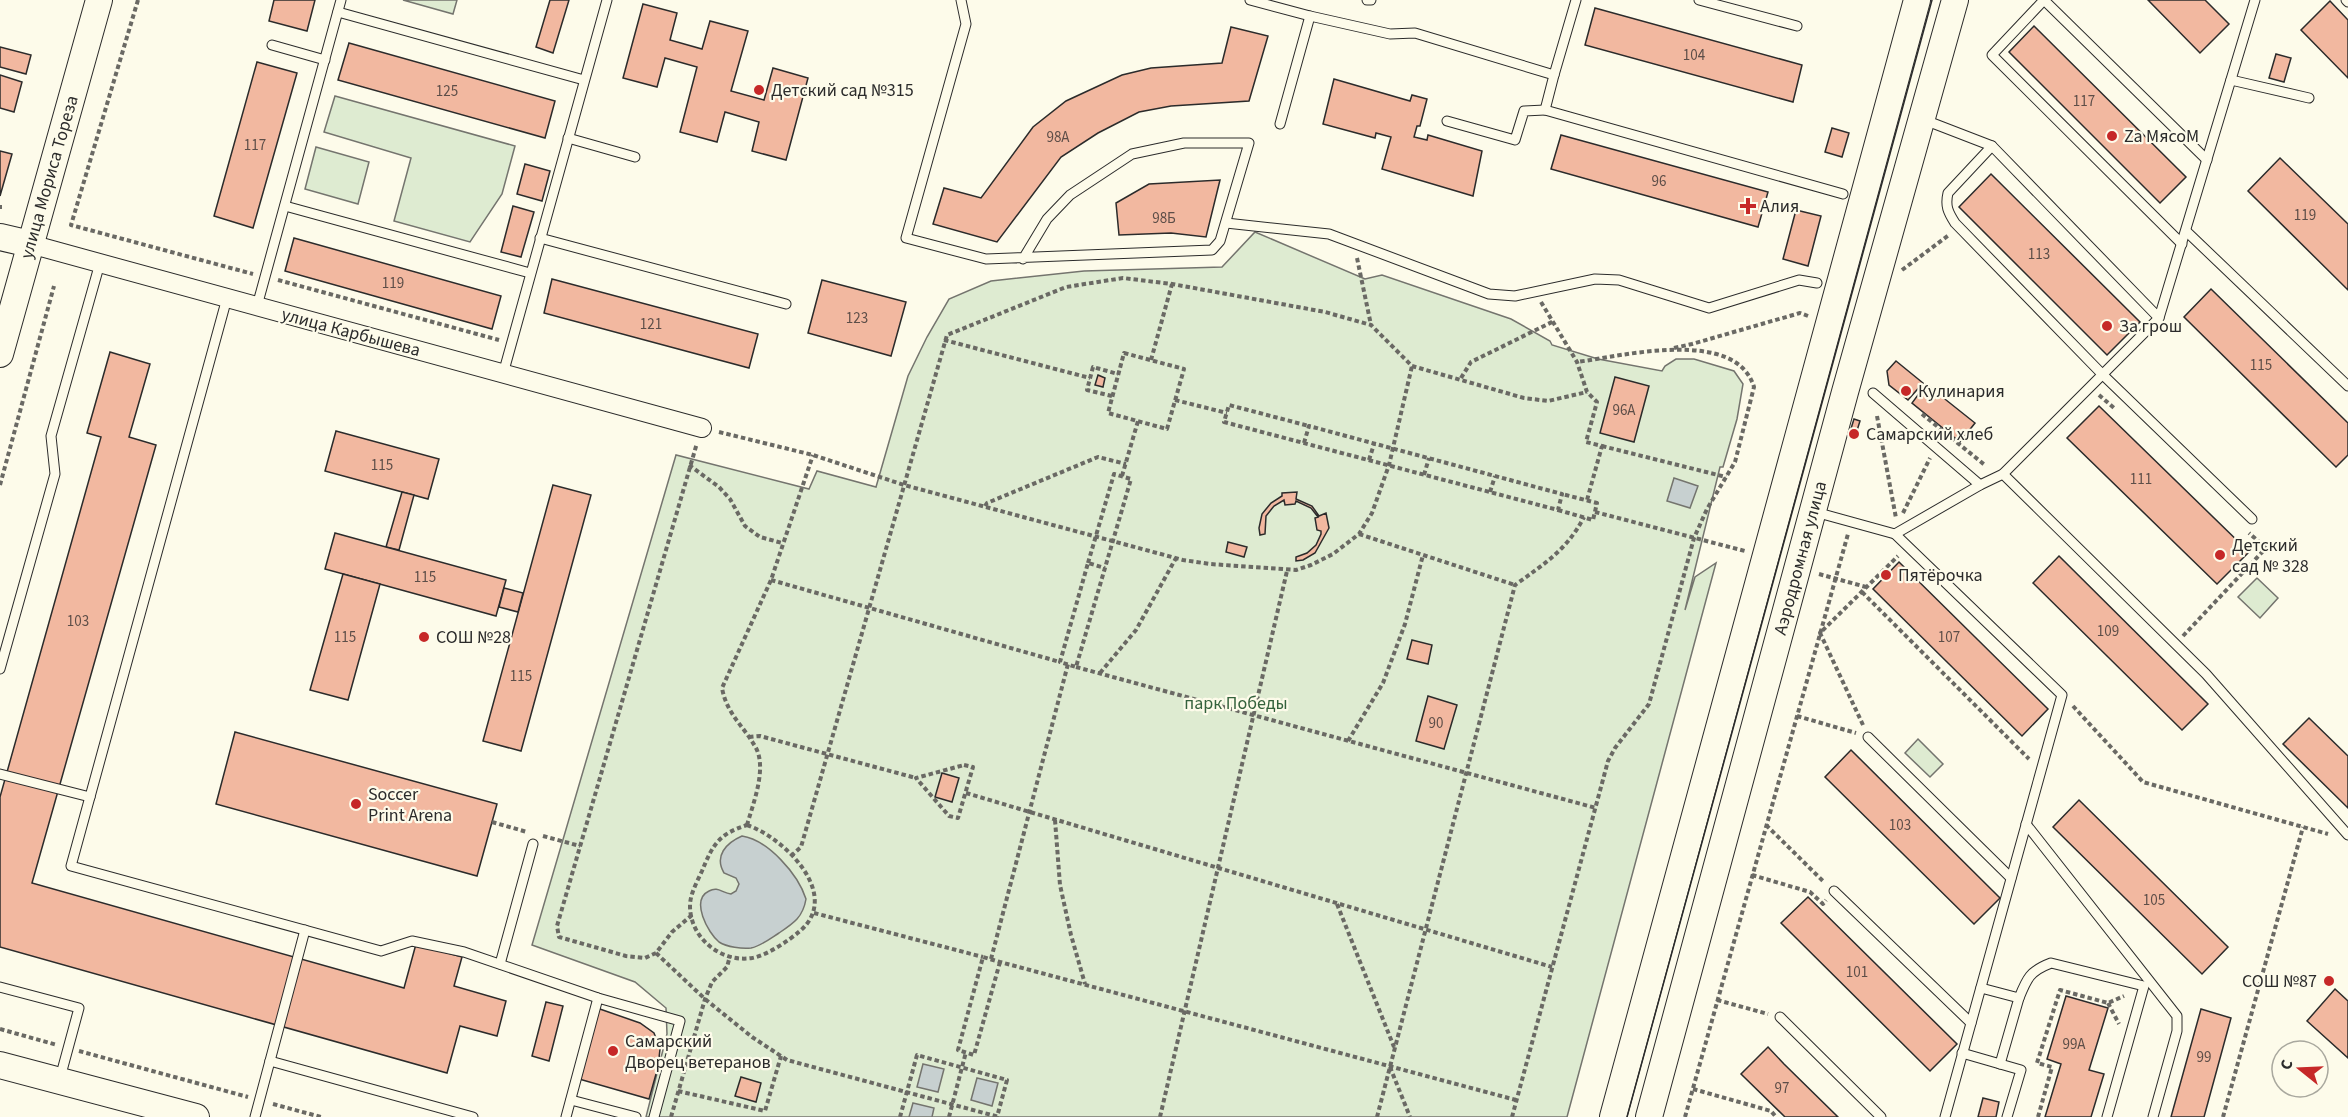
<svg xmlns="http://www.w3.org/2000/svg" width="2348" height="1117" font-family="'Source Sans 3',sans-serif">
<rect width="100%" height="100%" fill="#fdfbea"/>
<!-- green -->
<g fill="#deebd1" stroke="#74746e" stroke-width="1.5">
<polygon points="403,0 457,0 453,14"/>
<polygon points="335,96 515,146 502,194 470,242 394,221 411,158 324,132"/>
<polygon points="316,147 369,162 358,204 305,189"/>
<polygon points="1255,232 1365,279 1382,275 1511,319 1550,341 1552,345 1598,359 1662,371 1665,366 1676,359 1694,359 1734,371 1743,384 1737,419 1723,467 1720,467 1685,610 1695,577 1716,563 1567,1117 646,1117 667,1034 666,1008 635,982 532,945 676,455 809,489 817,471 876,487 908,376 927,337 949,299 991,281 1084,271 1222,267"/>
<polygon points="2257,578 2278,598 2260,618 2238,597"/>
<polygon points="1918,739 1943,764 1930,777 1905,753"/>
</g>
<!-- water -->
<g fill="#c7d0d0" stroke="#74746e" stroke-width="1.5">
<polygon points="1674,478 1698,486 1690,508 1667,501"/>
<path d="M 742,836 C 768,840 798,874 806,899 C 803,917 794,923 779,933 C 771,938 761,946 751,948 C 742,949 727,947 719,942 C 708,933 690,900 709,891 C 718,886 722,893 731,894 L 736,891 L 739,884 L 736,878 L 724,873 C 714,856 726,843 742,836 Z"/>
<polygon points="923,1064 944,1069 938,1092 917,1087"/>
<polygon points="977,1078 998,1083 992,1106 971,1100"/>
<polygon points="913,1103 934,1108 932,1117 909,1117"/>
</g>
<!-- building -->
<g fill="#f2b8a0" stroke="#2b2b2b" stroke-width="1.5">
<polygon points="274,0 315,0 307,31 269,21"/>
<polygon points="550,0 569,0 553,53 536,47"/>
<polygon points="2148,0 2205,0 2229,24 2200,53"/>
<polygon points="2330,1 2348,20 2348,78 2301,30"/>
<polygon points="643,4 677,13 670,40 702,49 710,21 748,31 731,91 764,100 773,68 808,78 786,160 752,151 759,122 725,112 717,142 680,132 697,67 665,58 657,87 623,78"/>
<polygon points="1595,8 1802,65 1793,102 1585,45"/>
<polygon points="2034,26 2186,177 2160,203 2009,52"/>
<polygon points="1231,27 1268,36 1249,101 1171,106 1139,112 1098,133 1061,157 997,242 933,224 944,188 981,198 1033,127 1066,101 1122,75 1151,68 1222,63"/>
<polygon points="349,43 555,101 545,138 338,80"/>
<polygon points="0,47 31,55 26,74 0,67"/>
<polygon points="2276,54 2291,58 2284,82 2269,78"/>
<polygon points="257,62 297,73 253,228 214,216"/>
<polygon points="0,75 22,82 14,112 0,108"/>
<polygon points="1334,79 1410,101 1412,95 1427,99 1420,126 1417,126 1414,137 1427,140 1428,135 1482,151 1473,196 1382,169 1391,137 1376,133 1375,138 1323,124"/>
<polygon points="1832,128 1849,133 1842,157 1825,152"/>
<polygon points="1561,135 1768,192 1758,227 1551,169"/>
<polygon points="0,151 12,154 0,196"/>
<polygon points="2280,158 2348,224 2348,290 2248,191"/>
<polygon points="525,164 550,171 542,201 517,194"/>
<polygon points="1991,174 2140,322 2107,355 1959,207"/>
<polygon points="1220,180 1206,237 1171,233 1119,235 1116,203 1149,184"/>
<polygon points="513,206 534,212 521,257 501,252"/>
<polygon points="1796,210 1821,216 1808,266 1783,259"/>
<polygon points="294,238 501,296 492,329 285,271"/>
<polygon points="552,279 758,334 749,368 544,313"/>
<polygon points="822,280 906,302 891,356 808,333"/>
<polygon points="2211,289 2348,423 2348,455 2336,467 2184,317"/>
<polygon points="110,352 150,364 129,437 156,445 32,883 404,988 416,944 462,957 454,986 506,1001 497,1036 460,1026 447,1073 0,947 0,797 101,437 87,433"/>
<polygon points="1896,361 1923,383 1908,400 1889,385 1887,371"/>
<polygon points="1098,375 1105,378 1103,387 1095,385"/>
<polygon points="1615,377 1649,386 1634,442 1600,433"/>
<polygon points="1926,384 1975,423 1960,442 1912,403"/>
<polygon points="2099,406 2249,552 2217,584 2067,438"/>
<polygon points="1854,419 1860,421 1855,437 1849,435"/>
<polygon points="336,431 439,459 428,499 325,471"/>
<polygon points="553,485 591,495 521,751 483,741"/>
<polygon points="402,492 414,495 399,550 386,547"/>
<polygon points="1297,492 1296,499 1312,506 1319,516 1326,513 1329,528 1315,553 1303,560 1296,561 1296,557 1307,553 1316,545 1321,534 1321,531 1317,530 1315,518 1318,517 1311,508 1296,501 1295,504 1285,505 1284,500 1274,506 1266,516 1265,534 1260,535 1259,528 1262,514 1271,503 1282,496 1282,493"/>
<polygon points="335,533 506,580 496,616 325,569"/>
<polygon points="1228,542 1247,547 1244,557 1226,552"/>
<polygon points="2059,556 2208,704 2182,730 2033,583"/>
<polygon points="1899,562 2048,709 2022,736 1873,589"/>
<polygon points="343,574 380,584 348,700 310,690"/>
<polygon points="504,588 523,593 518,612 499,607"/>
<polygon points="1412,640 1432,645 1428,664 1407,659"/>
<polygon points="1428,696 1457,705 1444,749 1416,741"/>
<polygon points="2309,718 2348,756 2348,808 2283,744"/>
<polygon points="235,732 497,804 477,876 216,804"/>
<polygon points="1851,750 2000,898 1974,924 1825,777"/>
<polygon points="942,773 959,778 952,802 935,797"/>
<polygon points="2079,800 2228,947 2202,974 2053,827"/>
<polygon points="1808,897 1957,1044 1930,1071 1781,923"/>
<polygon points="2335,989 2348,1001 2348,1058 2307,1021"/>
<polygon points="2066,996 2108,1008 2089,1070 2104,1074 2091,1117 2045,1117 2061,1064 2047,1059"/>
<polygon points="546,1002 563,1006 549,1061 532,1056"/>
<polygon points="597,1008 640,1023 654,1033 660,1049 658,1067 649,1099 579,1079"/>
<polygon points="2201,1009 2231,1018 2204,1117 2171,1117"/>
<polygon points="1768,1047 1784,1064 1838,1117 1785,1117 1741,1074"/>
<polygon points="741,1077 761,1083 756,1102 735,1096"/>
<polygon points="1983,1098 1999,1102 1996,1117 1978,1117"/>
</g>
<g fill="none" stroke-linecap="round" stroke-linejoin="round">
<defs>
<g id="lane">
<polyline points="961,0 966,24 906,238 986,259 1212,250 1220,241 1249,143 1184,143 1132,154 1070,195 1047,219 1023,259"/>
<polyline points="1250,0 1310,16"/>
<polyline points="1367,0 1371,0"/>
<polyline points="1699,0 1797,26"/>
<polyline points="2346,0 2348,2"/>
<polyline points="338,12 584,80"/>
<polyline points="272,45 325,60"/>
<polyline points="1554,75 1576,0"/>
<polyline points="2231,80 2309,98"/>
<polyline points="1922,119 1992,146 2159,318"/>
<polyline points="1447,121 1515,140 1524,111 1545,110"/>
<polyline points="1280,124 1310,16 1390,34 1415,33 1554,75 1545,110 1843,194"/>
<polyline points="568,138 635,157"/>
<path d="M 1992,146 L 1948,193 C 1945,206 1948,212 1955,223 L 2102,374 L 2252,519"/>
<polyline points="285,206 530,273"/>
<polyline points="1226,223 1329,234 1489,294 1515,296 1595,279 1619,280 1709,308 1799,280 1817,283"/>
<polyline points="2186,231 2348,386"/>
<polyline points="540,238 786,304"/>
<polyline points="2182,244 1992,55 2044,0 2207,160"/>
<polyline points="227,298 71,866 381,951 412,941 464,952 598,998 680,1021 654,1117"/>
<polyline points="257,306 341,0"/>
<polyline points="503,374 607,0"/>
<polyline points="1873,393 1980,485"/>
<polyline points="2003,474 2206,674 2348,835"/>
<polyline points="1815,512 1895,534 2062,695 1945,1117"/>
<polyline points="1895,534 1980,485 2003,474 2159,318 2255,0"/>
<polyline points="0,669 55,474 51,436 100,263"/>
<polyline points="1868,737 2011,878"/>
<polyline points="0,774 90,797"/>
<polyline points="2026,824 2177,1016 2177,1031 2153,1117"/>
<polyline points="1834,891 1971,1023"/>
<polyline points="500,964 533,844"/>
<polyline points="0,987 79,1008 60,1078"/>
<polyline points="1981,988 2019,998 2000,1064"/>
<path d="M 2019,998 C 2027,978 2030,971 2051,963 L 2144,986 L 2107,1117"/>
<polyline points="1780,1017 1881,1117"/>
<polyline points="1962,1053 2021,1070 2007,1117"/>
<polyline points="270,1061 473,1117"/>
<polyline points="571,1100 636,1117"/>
<polyline points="255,1117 305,930"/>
<polyline points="566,1117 598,998"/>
</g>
<polyline id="street" points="30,244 702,428"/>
<g id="secondary">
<polyline points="0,237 30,244"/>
<polyline points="0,354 99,0"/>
<polyline points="0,1065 196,1117"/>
<polyline points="1613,1117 1917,0"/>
<polyline points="1649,1117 1845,392 1955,0"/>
</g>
</defs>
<!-- lane casing -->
<use href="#lane" stroke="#2b2b2b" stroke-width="11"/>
<!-- street casing -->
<use href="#street" stroke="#2b2b2b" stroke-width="20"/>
<!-- secondary casing -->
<use href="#secondary" stroke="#2b2b2b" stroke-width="28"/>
<!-- path -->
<g stroke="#6a6964" stroke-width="4" stroke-dasharray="4.5 3" stroke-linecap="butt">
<polyline points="138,0 71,225 253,274"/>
<polyline points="0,207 2,207"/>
<polyline points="1357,258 1371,325"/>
<polyline points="1902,270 1949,235"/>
<polyline points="278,280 499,340"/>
<polyline points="1541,302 1577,362 1587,392 1597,402 1586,442 1602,446 1587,500"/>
<polyline points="944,340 1090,378"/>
<polyline points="1674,348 1692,344 1800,313 1808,316"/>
<polygon points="1124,353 1184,369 1167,429 1108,413"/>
<polyline points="1151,360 1172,284"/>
<polyline points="1461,378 1471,362 1554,321"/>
<polyline points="2099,395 2114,408"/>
<polyline points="1112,396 1087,390 1093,367 1118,374"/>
<polyline points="1175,400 1227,413"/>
<polyline points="1922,414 1986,466"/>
<polyline points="1877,416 1896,518"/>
<polyline points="719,432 813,455 904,485 1183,560 1210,564 1296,570 1311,565 1333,554 1359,534 1372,513 1389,465 1412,366"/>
<polyline points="1304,443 1309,426 1562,494 1558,510 1224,422 1229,405 1309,426"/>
<polyline points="1602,446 1726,477"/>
<polyline points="1369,460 1374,444"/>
<polyline points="689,465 719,487 730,499 745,526 760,537 782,543"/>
<polyline points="1424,475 1429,458"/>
<polyline points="1122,476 1138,421"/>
<polyline points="0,485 54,286"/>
<polyline points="1490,492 1495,476"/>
<polyline points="985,506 987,503 1098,457 1126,464"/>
<polyline points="1558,510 1593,520 1597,503 1562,494"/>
<polyline points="1595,512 1745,551"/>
<polyline points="1903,513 1930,458"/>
<polyline points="1359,534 1515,585"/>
<polyline points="1088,563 1114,474 1131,479 1076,667 1060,662 1088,563 1105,568"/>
<polyline points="1819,574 1866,587"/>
<polyline points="771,580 1060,662"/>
<polyline points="1862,592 2029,759"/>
<polyline points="2183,636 2266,548 2249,533"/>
<polyline points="1076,667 1596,808"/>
<polyline points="1100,673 1136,630 1176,558"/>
<polyline points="2073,706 2143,782 2328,834"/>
<polyline points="1797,716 1856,733"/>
<polyline points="1863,725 1820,633 1898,556"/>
<polyline points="749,737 760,736 916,778"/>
<polyline points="1348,741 1383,683 1405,624 1423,555"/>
<polygon points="964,765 973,767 958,818 949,816 916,778"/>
<polyline points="966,793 1552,967"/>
<polyline points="1055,820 1060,885 1071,935 1085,984"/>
<polyline points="492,822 527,832"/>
<path d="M 747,825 C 753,804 767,769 756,748 C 744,726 727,715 722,688 L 771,580 L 813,455"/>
<path d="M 747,825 C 785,838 842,895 800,931 C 788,941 768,955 752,958 C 721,963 690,938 690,906 C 690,894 697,882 702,871 C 713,844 719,834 747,825 Z"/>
<polyline points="1766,825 1824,882"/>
<polyline points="543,836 580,846"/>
<polyline points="791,856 801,847 947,335 1066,287 1123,278 1172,284 1325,312 1371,325 1412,366 1524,398 1548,401 1587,392"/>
<polyline points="1752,875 1810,892 1823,904 1826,900"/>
<polyline points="1337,904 1394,1047"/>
<polyline points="814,913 983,957"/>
<polyline points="692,915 672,932 656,953 645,958 626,956 559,937 557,926 697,443"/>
<polyline points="656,953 705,999 752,1037 787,1060 999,1117"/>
<polyline points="991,959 1068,664"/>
<polyline points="1000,962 974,1055 958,1050 983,957 1000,962 1516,1100"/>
<polyline points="1717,1000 1768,1014"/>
<polyline points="2108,1003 2119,1024"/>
<polyline points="0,1029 57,1045"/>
<polyline points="79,1051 248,1097"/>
<polyline points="1390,1067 1410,1117"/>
<polyline points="1693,1089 1771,1111 1776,1117"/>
<polyline points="678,1091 765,1111 781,1056"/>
<polyline points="273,1104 321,1117"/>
<polyline points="671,1117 705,999 712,982 727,967 730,956"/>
<polyline points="900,1117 917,1055 1007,1080 997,1117"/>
<polyline points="949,1117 966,1052"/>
<polyline points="1160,1117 1287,571"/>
<path d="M 1377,1117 L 1515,585 C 1544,564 1567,550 1584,517"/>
<path d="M 1512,1117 L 1608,761 L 1615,748 L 1649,704 L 1694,538 L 1707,509 L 1735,462 L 1754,387 C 1736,327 1622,356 1577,362"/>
<polyline points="1685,1117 1848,534"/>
<polyline points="2038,1117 2052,1067 2037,1063 2060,990 2108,1003 2124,996"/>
<polyline points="2223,1117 2303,827"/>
</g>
<!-- lane -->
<use href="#lane" stroke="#fdfbea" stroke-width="9"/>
<!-- street -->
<use href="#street" stroke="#fdfbea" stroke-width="18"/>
<!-- secondary -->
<use href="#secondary" stroke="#fdfbea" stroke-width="26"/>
<!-- tram -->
<polyline stroke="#2b2b2b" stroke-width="1.5" points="1627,1117 1932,0"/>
</g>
<!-- markers -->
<g fill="#c62828" stroke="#fdfbea" stroke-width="2">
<circle cx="759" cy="90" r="6"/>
<circle cx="2112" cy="136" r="6"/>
<path d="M1745 197h6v6h6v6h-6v6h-6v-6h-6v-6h6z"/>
<circle cx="2107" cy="326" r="6"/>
<circle cx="1906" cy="391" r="6"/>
<circle cx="1854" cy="434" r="6"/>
<circle cx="2220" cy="555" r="6"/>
<circle cx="1886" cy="575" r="6"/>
<circle cx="424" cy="637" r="6"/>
<circle cx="356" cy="804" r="6"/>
<circle cx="2329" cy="981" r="6"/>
<circle cx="613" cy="1051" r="6"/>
</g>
<g text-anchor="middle" stroke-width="4.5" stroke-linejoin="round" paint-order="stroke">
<!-- number labels -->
<g font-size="15" fill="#5d4e48">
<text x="1694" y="60">104</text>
<text x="447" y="96">125</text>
<text x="2084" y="106">117</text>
<text x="1058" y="142">98А</text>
<text x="255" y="150">117</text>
<text x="1659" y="186">96</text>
<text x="2305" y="220">119</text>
<text x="1164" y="223">98Б</text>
<text x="2039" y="259">113</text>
<text x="393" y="288">119</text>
<text x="857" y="323">123</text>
<text x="651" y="329">121</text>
<text x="2261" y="370">115</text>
<text x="1624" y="415">96А</text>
<text x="382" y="470">115</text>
<text x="2141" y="484">111</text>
<text x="425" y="582">115</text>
<text x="78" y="626">103</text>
<text x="2108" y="636">109</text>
<text x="345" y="642">115</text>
<text x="1949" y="642">107</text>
<text x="521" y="681">115</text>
<text x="1436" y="728">90</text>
<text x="1900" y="830">103</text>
<text x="2154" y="905">105</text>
<text x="1857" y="977">101</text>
<text x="2074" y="1049">99А</text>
<text x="2204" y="1062">99</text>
<text x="1782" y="1093">97</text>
</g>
<!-- poi labels -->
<g font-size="18" fill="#2b2b2b" stroke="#fdfbea" text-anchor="start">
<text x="771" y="96">Детский сад №315</text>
<text x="2124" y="142">Za МясоМ</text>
<text x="1760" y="212">Алия</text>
<text x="2119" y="332">За грош</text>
<text x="1918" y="397">Кулинария</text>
<text x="1866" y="440">Самарский хлеб</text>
<text x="2232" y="551">Детский<tspan x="2232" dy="21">сад № 328</tspan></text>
<text x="1898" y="581">Пятёрочка</text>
<text x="436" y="643">СОШ №28</text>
<text x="368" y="800">Soccer<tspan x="368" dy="21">Print Arena</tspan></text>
<text x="2317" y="987" text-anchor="end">СОШ №87</text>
<text x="625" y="1047">Самарский<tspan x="625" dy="21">Дворец ветеранов</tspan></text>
</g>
<!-- street labels -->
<g font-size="18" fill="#2b2b2b" stroke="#fdfbea">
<text transform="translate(49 177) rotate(-74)" y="6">улица Мориса Тореза</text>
<text transform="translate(351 332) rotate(15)" y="6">улица Карбышева</text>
<text transform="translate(1800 558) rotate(-75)" y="6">Аэродромная улица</text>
</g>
<!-- park labels -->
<g font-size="18" fill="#34623c" stroke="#fdfbea">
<text x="1236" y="709">парк Победы</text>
</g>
</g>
<!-- north arrow -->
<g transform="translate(2300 1069) rotate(288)"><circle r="28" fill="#fdfbea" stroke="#a9a89e" stroke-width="1.5"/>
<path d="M0-4.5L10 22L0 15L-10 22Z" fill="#c62828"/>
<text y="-9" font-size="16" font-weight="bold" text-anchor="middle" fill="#2b2b2b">С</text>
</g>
</svg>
